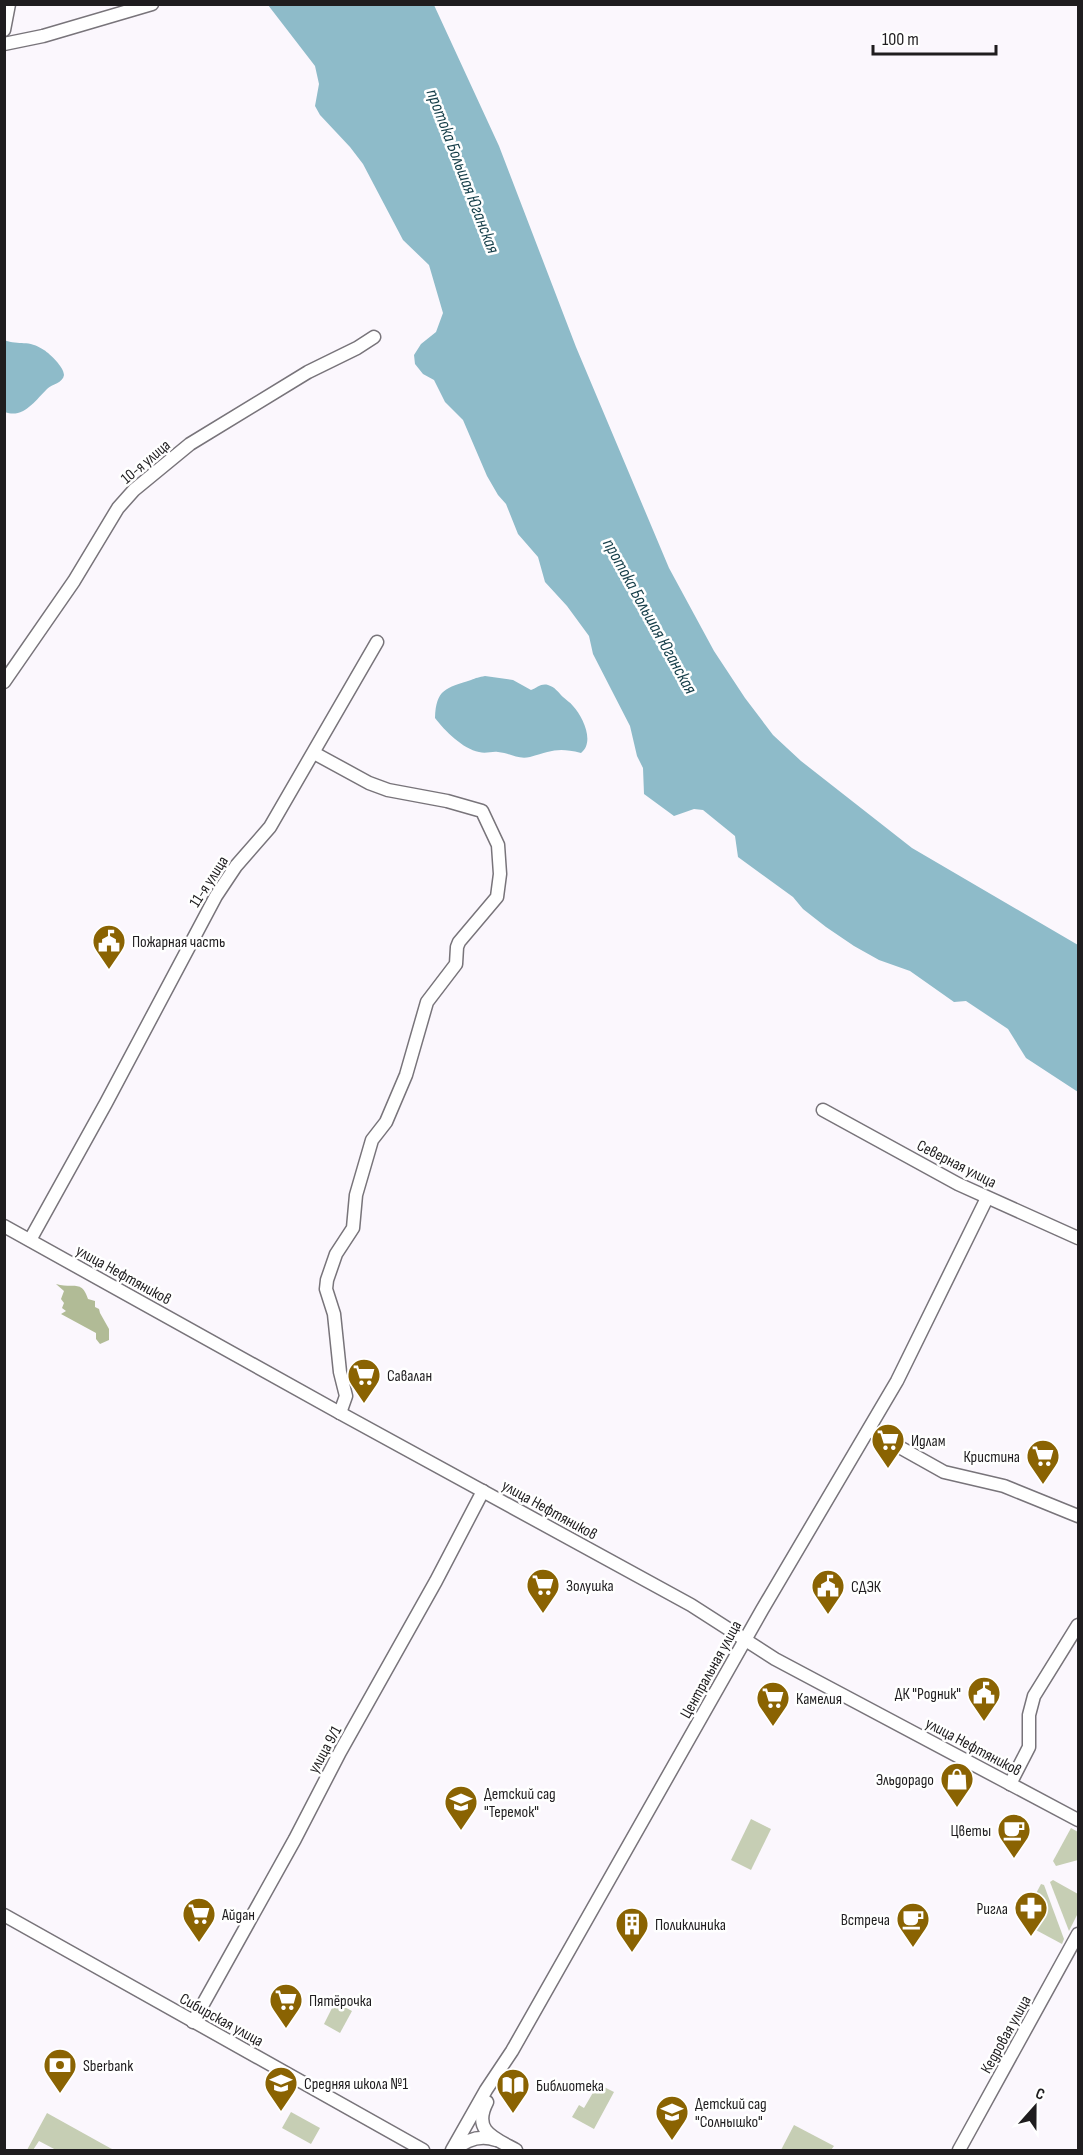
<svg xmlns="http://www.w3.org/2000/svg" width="1083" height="2155" font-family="'Sofia Sans Condensed',sans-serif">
<rect width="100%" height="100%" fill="#fbf7fd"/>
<!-- green -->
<g fill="#c6ceb4">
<polygon points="751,1819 771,1829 751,1870 731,1860"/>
<polygon points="1071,1828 1078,1832 1078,1860 1056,1866 1053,1861"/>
<polygon points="1053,1880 1078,1894 1078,1913 1069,1931 1050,1882"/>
<polygon points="1041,1884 1044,1885 1064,1939 1062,1944 1021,1922"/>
<polygon points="335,2002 352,2011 340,2033 324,2024"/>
<polygon points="598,2084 614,2092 594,2129 572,2117 579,2105 584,2108"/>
<polygon points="291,2112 320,2128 311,2144 282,2128"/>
<polygon points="47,2113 110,2148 114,2150 56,2150 39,2141 33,2150 27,2150"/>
<polygon points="794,2125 834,2146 831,2150 781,2150"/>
</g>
<!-- forest -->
<path fill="#b1bb96" d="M 56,1284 C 73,1289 82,1279 88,1299 L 95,1301 L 95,1307 L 99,1309 L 100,1313 L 109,1329 L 109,1340 L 100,1344 L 96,1339 L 96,1333 L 61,1314 L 66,1311 L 62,1308 L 64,1303 L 61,1299 L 64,1291 Z"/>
<!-- water -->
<g fill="#8ebbc9">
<polygon points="268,5 434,5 499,146 576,347 669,568 714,651 745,698 773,735 801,761 912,848 1078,945 1078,1092 1026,1058 1008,1029 966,1001 954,1002 910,971 879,960 854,946 826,927 803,909 793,897 738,857 735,836 703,810 694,809 674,816 644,794 643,768 637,756 630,726 593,654 589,636 567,606 545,582 538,557 518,534 506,504 498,495 487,476 463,420 445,402 434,380 423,374 415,364 414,355 421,344 436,332 443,313 429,265 403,240 363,164 350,147 320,115 315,106 319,84 315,66"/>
<path d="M 4,340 C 20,346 28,339 44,350 C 50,354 64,367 64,375 C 63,383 52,384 47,389 C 35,401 23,419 5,412 Z"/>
<path d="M 485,676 L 513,680 L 531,690 C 537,688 541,683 548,685 C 555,687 558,692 563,697 C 566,700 570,702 573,706 C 583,717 595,742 581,753 C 557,747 552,751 530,757 C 518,760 510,753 498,752 C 492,751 486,754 479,752 C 463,749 445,731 435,718 C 436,689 446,688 471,680 C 476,678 479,677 485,676 Z"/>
</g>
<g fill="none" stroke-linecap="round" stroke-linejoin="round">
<defs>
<g id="minor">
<polyline points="4,30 9,4"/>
<polyline points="4,44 43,36 152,4"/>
<polyline points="4,682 74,581 118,508 134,490 190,444 308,372 357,348 374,337"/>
<polyline points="314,753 369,783 388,790 447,801 482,811 498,845 500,874 497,897 459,942 457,947 456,964 427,1002 406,1075 386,1122 372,1140 356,1195 353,1228 336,1254 327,1280 326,1289 334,1314 340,1372 346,1396 340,1413"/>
<polyline points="823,1110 958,1184 1078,1238"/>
<polyline points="4,1226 340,1413 691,1605 775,1659 1078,1820"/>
<polyline points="30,1240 106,1103 216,896 236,866 270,827 377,642"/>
<polyline points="869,1430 944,1472 1004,1486 1078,1516"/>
<polyline points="1010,1784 1029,1747 1029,1715 1034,1696 1078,1625"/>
<polyline points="4,1915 423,2150"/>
<polyline points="193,2022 295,1839 340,1752 436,1581 483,1491"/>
<path d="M 487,2102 C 472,2131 494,2138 516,2150"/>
<polyline points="452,2150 486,2090 512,2051 762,1610 897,1381 987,1198"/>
<path d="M 455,2150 C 467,2139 481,2135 496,2140"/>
<polyline points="959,2150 1078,1934"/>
</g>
</defs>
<!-- minor casing -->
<use href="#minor" stroke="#78747a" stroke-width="15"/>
<!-- minor -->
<use href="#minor" stroke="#fff" stroke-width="12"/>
</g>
<!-- icons -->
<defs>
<symbol id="civic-pin" viewBox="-11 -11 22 30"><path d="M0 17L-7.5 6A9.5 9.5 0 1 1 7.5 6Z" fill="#8a6302" stroke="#fff"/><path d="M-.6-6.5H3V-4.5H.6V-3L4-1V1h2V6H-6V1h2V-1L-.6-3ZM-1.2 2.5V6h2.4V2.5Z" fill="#fff"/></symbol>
<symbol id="supermarket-pin" viewBox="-11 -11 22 30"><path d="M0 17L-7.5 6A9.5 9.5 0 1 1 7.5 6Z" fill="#8a6302" stroke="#fff"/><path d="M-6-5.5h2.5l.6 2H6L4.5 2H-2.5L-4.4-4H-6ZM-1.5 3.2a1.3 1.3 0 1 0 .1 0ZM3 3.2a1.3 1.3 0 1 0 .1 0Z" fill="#fff"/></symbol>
<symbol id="shop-pin" viewBox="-11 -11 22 30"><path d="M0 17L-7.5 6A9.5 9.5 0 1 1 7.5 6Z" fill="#8a6302" stroke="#fff"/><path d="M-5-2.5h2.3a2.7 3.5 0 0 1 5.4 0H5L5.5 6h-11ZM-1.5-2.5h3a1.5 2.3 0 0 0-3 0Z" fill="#fff"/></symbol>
<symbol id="school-pin" viewBox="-11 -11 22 30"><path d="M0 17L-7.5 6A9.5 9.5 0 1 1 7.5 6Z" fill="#8a6302" stroke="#fff"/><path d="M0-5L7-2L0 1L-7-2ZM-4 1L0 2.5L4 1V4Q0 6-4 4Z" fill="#fff"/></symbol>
<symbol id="cafe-pin" viewBox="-11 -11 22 30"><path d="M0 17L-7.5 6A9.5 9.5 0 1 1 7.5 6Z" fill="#8a6302" stroke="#fff"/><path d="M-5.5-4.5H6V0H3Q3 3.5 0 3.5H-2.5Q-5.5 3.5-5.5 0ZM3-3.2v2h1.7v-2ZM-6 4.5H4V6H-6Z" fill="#fff"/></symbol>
<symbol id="pharmacy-pin" viewBox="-11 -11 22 30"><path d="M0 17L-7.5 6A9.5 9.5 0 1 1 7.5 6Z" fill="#8a6302" stroke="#fff"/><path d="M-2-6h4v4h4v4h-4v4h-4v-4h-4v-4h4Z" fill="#fff"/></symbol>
<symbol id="building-pin" viewBox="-11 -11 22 30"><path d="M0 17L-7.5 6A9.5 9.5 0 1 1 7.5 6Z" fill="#8a6302" stroke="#fff"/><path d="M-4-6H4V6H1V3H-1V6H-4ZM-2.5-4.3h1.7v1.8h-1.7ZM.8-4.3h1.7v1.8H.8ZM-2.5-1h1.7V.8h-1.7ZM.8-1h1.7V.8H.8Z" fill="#fff"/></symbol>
<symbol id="bank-pin" viewBox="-11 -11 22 30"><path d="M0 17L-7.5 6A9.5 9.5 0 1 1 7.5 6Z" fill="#8a6302" stroke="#fff"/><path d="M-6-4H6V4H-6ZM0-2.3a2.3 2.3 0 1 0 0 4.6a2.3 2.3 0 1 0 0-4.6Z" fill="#fff"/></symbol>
<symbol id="library-pin" viewBox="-11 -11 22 30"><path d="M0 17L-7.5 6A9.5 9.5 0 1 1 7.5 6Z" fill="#8a6302" stroke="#fff"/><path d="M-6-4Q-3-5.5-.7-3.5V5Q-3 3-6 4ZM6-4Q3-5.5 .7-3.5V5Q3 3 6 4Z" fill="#fff"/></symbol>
</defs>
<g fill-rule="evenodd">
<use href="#civic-pin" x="90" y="922" width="38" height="52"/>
<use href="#supermarket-pin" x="345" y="1356" width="38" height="52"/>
<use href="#supermarket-pin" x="869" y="1421" width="38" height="52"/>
<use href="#supermarket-pin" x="1024" y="1437" width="38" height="52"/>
<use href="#supermarket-pin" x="524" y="1566" width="38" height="52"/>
<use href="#civic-pin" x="809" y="1567" width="38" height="52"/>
<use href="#civic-pin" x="965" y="1674" width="38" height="52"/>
<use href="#supermarket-pin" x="754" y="1679" width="38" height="52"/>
<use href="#shop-pin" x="938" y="1760" width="38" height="52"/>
<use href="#school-pin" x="442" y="1783" width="38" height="52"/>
<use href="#cafe-pin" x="995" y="1811" width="38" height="52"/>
<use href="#pharmacy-pin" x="1012" y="1889" width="38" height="52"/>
<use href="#supermarket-pin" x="180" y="1895" width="38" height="52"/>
<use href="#cafe-pin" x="894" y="1900" width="38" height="52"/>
<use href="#building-pin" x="613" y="1905" width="38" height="52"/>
<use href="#supermarket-pin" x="267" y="1981" width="38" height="52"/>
<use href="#bank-pin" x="41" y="2046" width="38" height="52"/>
<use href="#school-pin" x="262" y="2064" width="38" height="52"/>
<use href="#library-pin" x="494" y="2066" width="38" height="52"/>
<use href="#school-pin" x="653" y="2093" width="38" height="52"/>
</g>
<g text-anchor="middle" stroke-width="5" stroke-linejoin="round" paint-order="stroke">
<!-- street labels -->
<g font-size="16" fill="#1f1d1f" stroke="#fff">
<text transform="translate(145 461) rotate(-40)" y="6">10-я улица</text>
<text transform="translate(208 881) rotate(-57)" y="6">11-я улица</text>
<text transform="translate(957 1163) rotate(27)" y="6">Северная улица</text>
<text transform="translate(124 1274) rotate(29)" y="6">улица Нефтяников</text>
<text transform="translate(550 1509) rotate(29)" y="6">улица Нефтяников</text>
<text transform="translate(710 1669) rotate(-61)" y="6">Центральная улица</text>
<text transform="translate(974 1746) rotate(28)" y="6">улица Нефтяников</text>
<text transform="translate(324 1749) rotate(-61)" y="6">улица 9/1</text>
<text transform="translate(222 2019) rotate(29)" y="6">Сибирская улица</text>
<text transform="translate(1005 2034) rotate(-61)" y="6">Кедровая улица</text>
</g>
<!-- poi labels -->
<g font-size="16" fill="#1f1d1f" stroke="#fff" text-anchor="start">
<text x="132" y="947">Пожарная часть</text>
<text x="387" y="1381">Савалан</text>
<text x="911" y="1446">Идлам</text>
<text x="1020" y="1462" text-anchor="end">Кристина</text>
<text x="566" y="1591">Золушка</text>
<text x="851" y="1592">СДЭК</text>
<text x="961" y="1699" text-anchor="end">ДК "Родник"</text>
<text x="796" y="1704">Камелия</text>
<text x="934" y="1785" text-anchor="end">Эльдорадо</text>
<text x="484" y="1799">Детский сад<tspan x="484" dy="18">"Теремок"</tspan></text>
<text x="991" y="1836" text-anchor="end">Цветы</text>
<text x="1008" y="1914" text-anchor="end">Ригла</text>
<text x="222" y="1920">Айдан</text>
<text x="890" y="1925" text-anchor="end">Встреча</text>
<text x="655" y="1930">Поликлиника</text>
<text x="309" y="2006">Пятёрочка</text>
<text x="83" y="2071">Sberbank</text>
<text x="304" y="2089">Средняя школа №1</text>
<text x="536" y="2091">Библиотека</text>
<text x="695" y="2109">Детский сад<tspan x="695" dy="18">"Солнышко"</tspan></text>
</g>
<!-- water labels -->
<g font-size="18" font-style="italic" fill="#153e49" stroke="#fff">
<text transform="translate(463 171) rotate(69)" y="6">протока Большая Юганская</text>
<text transform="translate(650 616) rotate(61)" y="6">протока Большая Юганская</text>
</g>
</g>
<!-- border -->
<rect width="1083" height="2155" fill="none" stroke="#1f1d1f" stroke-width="12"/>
<!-- north arrow -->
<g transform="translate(1035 2107) rotate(21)" stroke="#ffffff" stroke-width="4.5" paint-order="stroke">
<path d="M0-4.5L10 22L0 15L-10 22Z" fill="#1f1d1f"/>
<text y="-9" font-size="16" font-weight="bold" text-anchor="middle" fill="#1f1d1f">С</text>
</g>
<!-- scale -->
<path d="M873 45v9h123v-9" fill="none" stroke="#1f1d1f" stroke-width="3"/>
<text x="882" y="45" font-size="18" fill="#1f1d1f" stroke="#ffffff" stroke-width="4.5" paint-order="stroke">100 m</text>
</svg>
